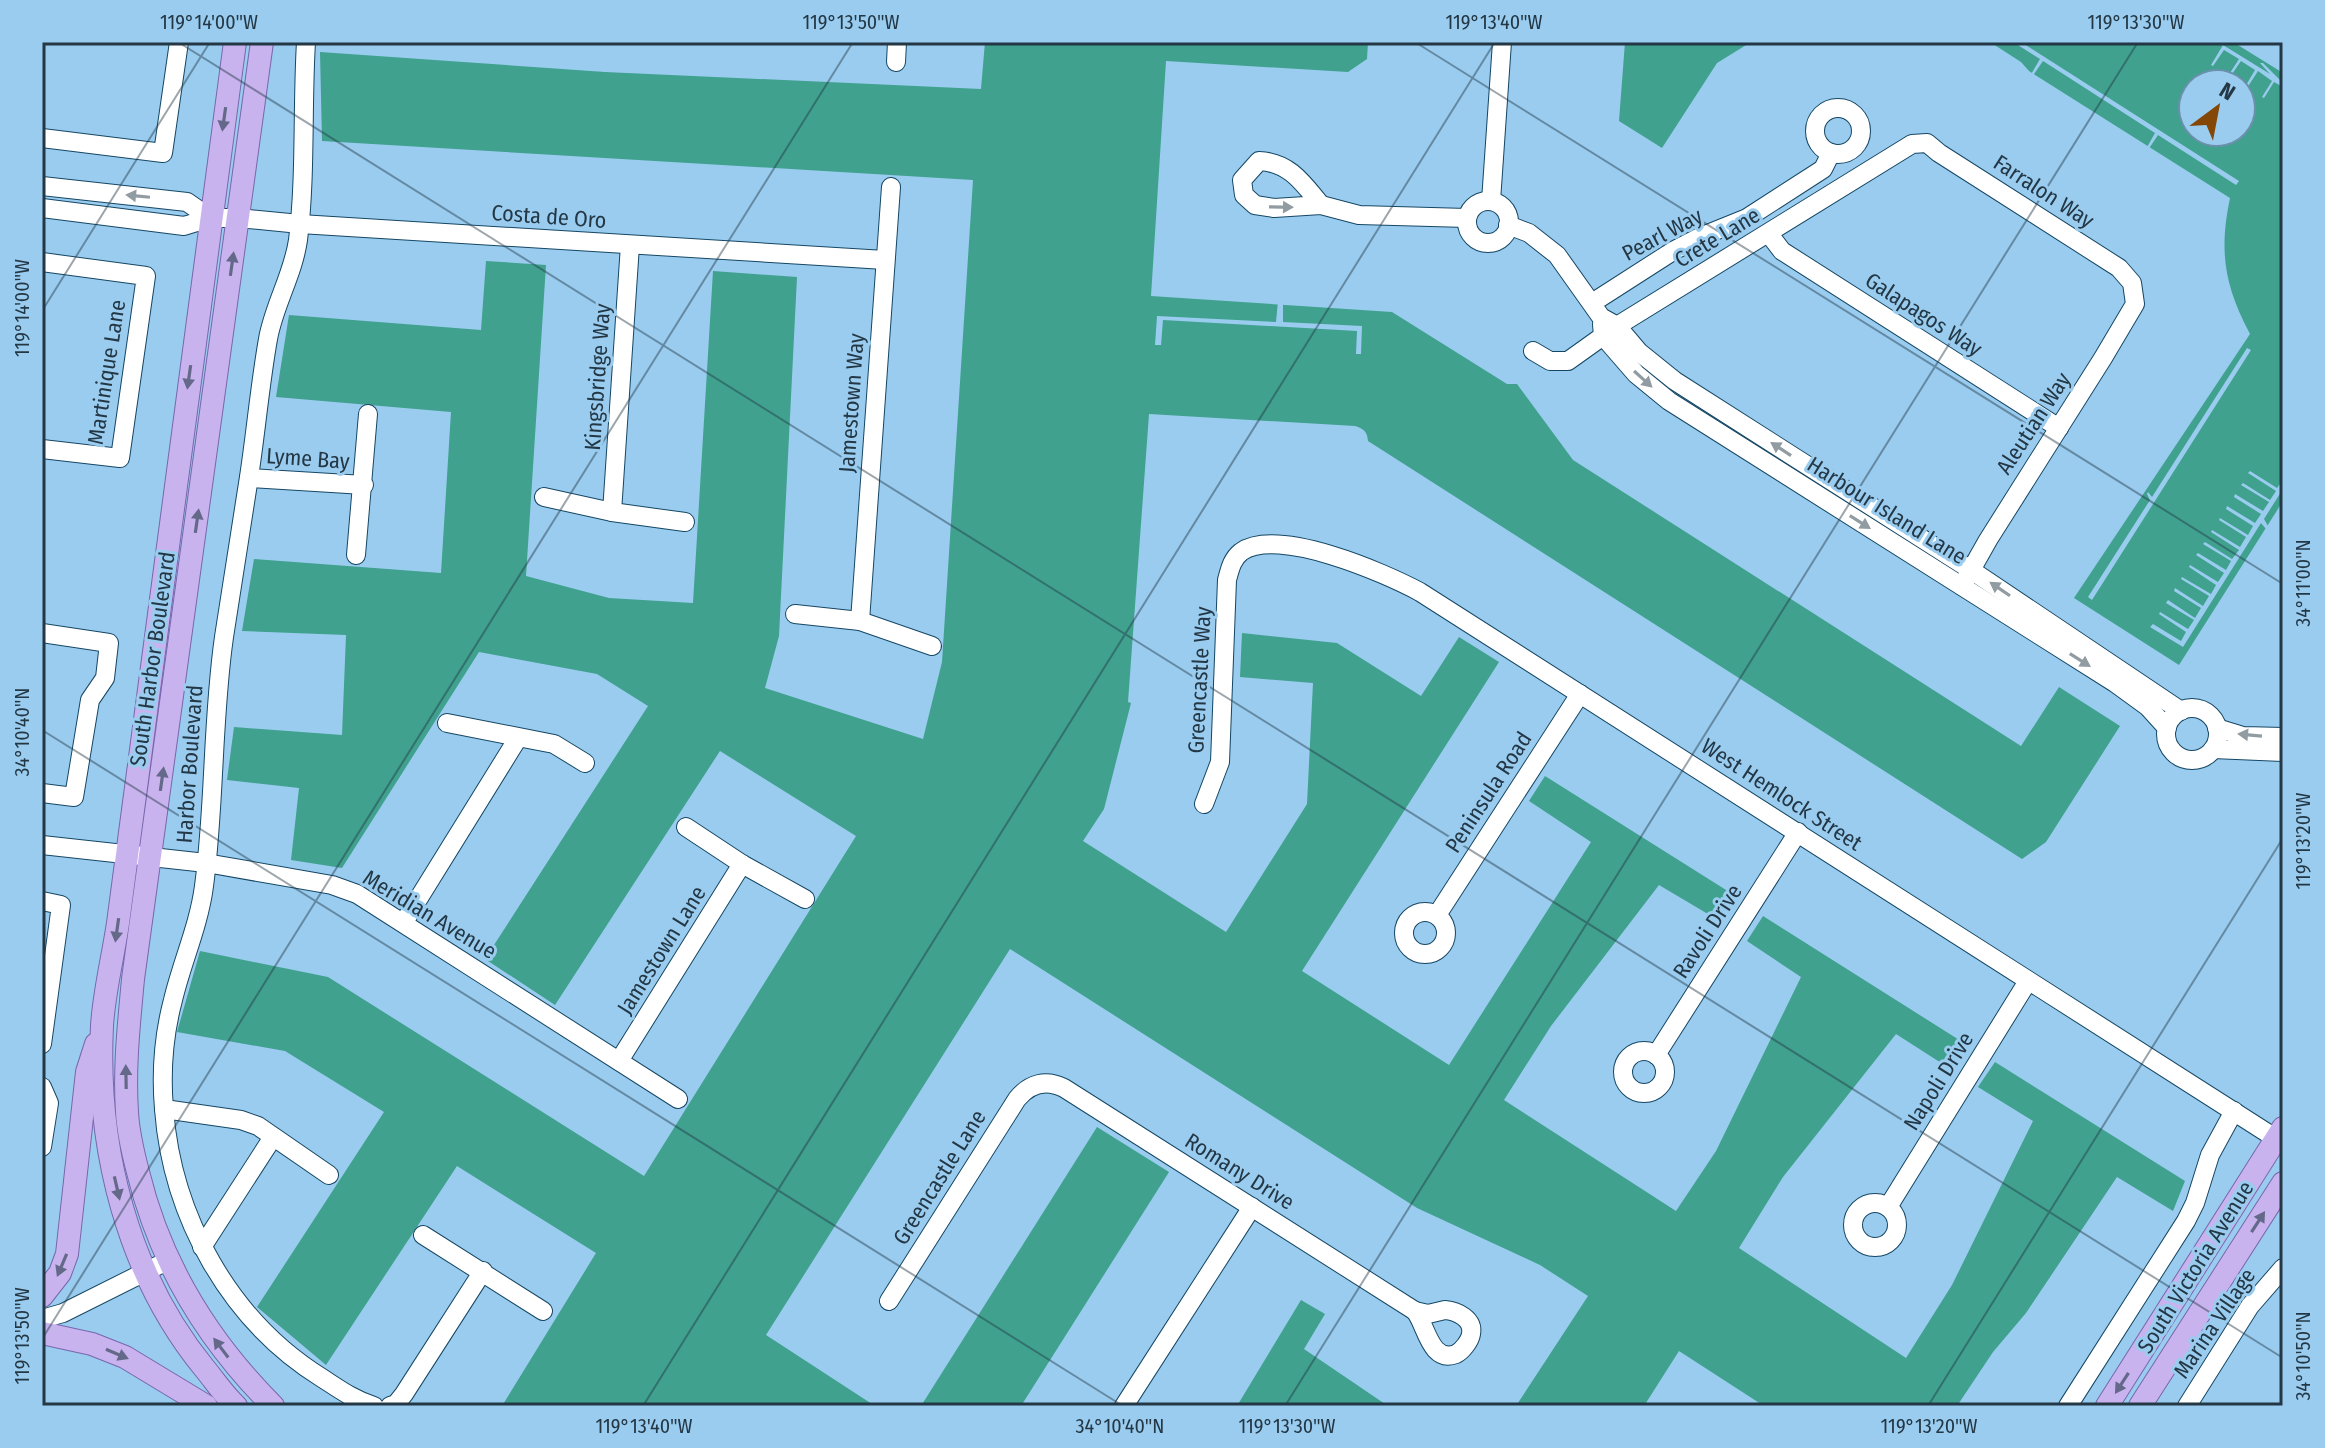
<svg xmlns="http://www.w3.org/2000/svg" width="2325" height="1448" font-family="'Fira Sans Condensed',sans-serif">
<rect width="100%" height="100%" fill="#9accef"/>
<!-- water -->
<g fill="#3fa18e" fill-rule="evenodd">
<path d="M 985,42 L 1368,42 L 1367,59 L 1348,72 L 1166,61 L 1151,296 L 1392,312 L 1507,384 L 1517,384 L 1573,460 L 2021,746 L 2059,687 L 2120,726 L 2046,842 L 2022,859 L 1368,441 C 1367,431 1364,429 1355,426 L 1149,414 L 1128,702 L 1131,703 L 1104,809 L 1083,841 L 1226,932 L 1307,804 L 1313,683 L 1240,677 L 1242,633 L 1337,643 L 1421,696 L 1459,637 L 1499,662 L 1302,971 L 1449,1065 L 1591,842 L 1529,801 L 1545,776 L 1734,895 L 1718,920 L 1659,885 L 1551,1026 L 1504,1100 L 1676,1211 L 1716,1151 L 1801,977 L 1747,941 L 1763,916 L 1964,1043 L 1949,1068 L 1896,1034 L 1783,1177 L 1739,1248 L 1906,1358 L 1952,1285 L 2033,1121 L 1978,1087 L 1995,1062 L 2185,1181 L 2173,1211 L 2117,1177 L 2026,1313 L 1993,1352 L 1957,1406 L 1764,1406 L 1679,1351 L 1644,1406 L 1516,1406 L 1588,1296 L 1540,1265 L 1417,1208 L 1010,949 L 766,1335 L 875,1406 L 502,1406 L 596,1253 L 457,1166 L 326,1365 L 257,1307 L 384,1112 L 285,1051 L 177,1032 L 200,951 L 328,977 L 644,1176 L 856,836 L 720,751 L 555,1005 L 485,959 L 648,706 L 597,674 L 479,652 L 342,868 L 291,860 L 299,788 L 227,780 L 234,727 L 342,735 L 346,635 L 242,631 L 254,559 L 441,573 L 451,412 L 276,397 L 289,315 L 481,330 L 486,261 L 546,265 L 526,576 L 609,598 L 693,603 L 713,271 L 797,277 L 779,636 L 765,688 L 923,739 L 942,662 L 973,180 L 322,141 L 320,52 L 605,72 L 981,89 Z"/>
<polygon points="1625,42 1751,42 1717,63 1662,148 1619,121"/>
<path d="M 1990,42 L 2233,42 L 2283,73 L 2283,501 L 2179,665 L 2074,598 L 2250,334 C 2224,285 2219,251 2230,198 L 2029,71 L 2021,62 ZM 2193,84 L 2241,84 L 2241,132 L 2193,132 Z"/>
<polygon points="1097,1127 1169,1172 1021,1406 921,1406"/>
<polygon points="1301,1300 1325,1314 1304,1349 1388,1406 1237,1406"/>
</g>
<!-- pier -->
<g fill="#9accef">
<polygon points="2013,42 2021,42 2239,181 2236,185 2158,135 2148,150 2146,149 2155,133 2043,61 2032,77 2030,76 2040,59"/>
<polygon points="2223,45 2270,74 2260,63 2263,63 2283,83 2283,87 2274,82 2264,98 2262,97 2272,81 2258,71 2247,88 2245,87 2255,70 2241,61 2230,77 2228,76 2239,59 2224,50 2213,66 2211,65"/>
<polygon points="1278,301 1283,301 1283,322 1362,326 1361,354 1356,354 1357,331 1163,320 1161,345 1155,345 1157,316 1276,322"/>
<polygon points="2247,348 2251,350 2092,600 2088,597 2150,500 2147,494 2148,492 2152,497"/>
<polygon points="2250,471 2277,488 2283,480 2283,489 2264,519 2268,526 2266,529 2261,523 2183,647 2150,627 2153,624 2181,641 2186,632 2159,614 2160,612 2188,629 2194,620 2166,603 2168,600 2195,618 2201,608 2174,591 2175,588 2203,606 2209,596 2181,579 2182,577 2211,594 2216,585 2189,567 2190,565 2218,582 2224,573 2196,555 2198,553 2226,570 2231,561 2203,544 2205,542 2232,559 2239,550 2211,532 2212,530 2240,547 2246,537 2219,520 2220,518 2248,535 2253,526 2226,509 2227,506 2255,523 2261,514 2234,497 2235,494 2263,511 2269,502 2241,485 2243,483 2270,500 2276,491 2248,473"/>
</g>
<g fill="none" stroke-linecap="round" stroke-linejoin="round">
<defs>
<g id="minor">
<path d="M 306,42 C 302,108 306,175 298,240 C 293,275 274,305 268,339 C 260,384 256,431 249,477 C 241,531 232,584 224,637 C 212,720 215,804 204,886 C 199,925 182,962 173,1000 C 164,1034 161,1074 164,1109 C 172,1217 230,1321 322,1378 C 339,1389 354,1400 374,1406"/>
<polyline points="896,62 897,42"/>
<circle cx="1838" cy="131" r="23"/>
<polyline points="42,138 163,153 179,42"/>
<polyline points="42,186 187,202 210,218"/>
<polyline points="1491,201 1502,42"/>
<circle cx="1488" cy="222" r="21"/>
<path d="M 1321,205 C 1303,183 1289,162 1259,161 L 1242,180 L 1244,195 L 1255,205 L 1274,208 L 1321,205 L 1359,215 L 1467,218"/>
<polyline points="42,208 184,226 210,218 238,218 300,224 885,260"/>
<polyline points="1508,225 1529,233 1557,255 1601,317 1617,326 1639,352 1675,381 1971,570 2181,711"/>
<polyline points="1769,234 1782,251 2059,428"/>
<polyline points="42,262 146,276 120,458 42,449"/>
<polyline points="1592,303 1673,251 1700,237 1747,218 1823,169 1831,153"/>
<polyline points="1602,324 1603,336 1636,374 1669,401 2115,683 2148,707 2167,728"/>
<polyline points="1533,351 1550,361 1568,361 1617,326 1912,144 1927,143 1939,153 2119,268 2132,283 2135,304 2103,358 1988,540 1962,586"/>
<polyline points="249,478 364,485"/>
<polyline points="544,497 612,512 685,522"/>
<polyline points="612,512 630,245"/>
<polyline points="356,555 368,414"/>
<polyline points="795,614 860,621 932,646"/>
<polyline points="860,621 891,187"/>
<polyline points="42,633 109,643 105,678 90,700 74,797 42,793"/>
<circle cx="2192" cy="734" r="26"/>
<polyline points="447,723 554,744 585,763"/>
<polyline points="2217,728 2243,736 2283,737"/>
<polyline points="2213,749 2283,752"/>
<path d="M 1204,804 L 1220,762 L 1227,580 C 1230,569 1232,559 1241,552 C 1277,526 1385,573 1420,592 L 2283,1143"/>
<polyline points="686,827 742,864 805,899"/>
<polyline points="42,845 206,863 332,885 357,894 678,1099"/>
<polyline points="42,901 61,905 42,1044"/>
<circle cx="1425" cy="933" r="21"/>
<polyline points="1437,915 1580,694"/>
<polyline points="404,922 518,738"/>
<circle cx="1644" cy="1072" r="21"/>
<polyline points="1656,1055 1798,832"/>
<polyline points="619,1061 742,864"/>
<polyline points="42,1087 49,1103 42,1147"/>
<polyline points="164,1109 241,1120 258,1126 329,1175"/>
<circle cx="1875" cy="1225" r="22"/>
<polyline points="1888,1207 2028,981"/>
<polyline points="423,1235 543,1311"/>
<polyline points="202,1247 273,1137"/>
<path d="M 889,1301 L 1017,1099 C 1030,1083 1046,1079 1064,1088 L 1415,1311"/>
<path d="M 1445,1310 C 1457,1311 1474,1319 1471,1334 C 1470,1341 1462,1351 1456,1354 C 1430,1364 1426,1324 1415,1311 L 1428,1314 Z"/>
<polyline points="42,1319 63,1313 167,1261"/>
<polyline points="390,1406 396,1404 404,1394 483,1271"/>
<polyline points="1124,1406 1252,1207"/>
<polyline points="2068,1406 2186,1221 2195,1203 2210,1155 2234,1111"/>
<polyline points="2187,1406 2250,1306 2283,1268"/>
</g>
<g id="major">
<path d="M 235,42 L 118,923 C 113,957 104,992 102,1026 C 96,1147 127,1274 205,1369 C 215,1381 224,1395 236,1406"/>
<path d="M 262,42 L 133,979 C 129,1023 124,1067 127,1112 C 128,1132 133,1153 138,1172 C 160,1263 207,1340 273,1406"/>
<polyline points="42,1296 60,1273 67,1254 87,1072 96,1044"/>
<polyline points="42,1333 92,1344 125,1357 206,1406"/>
<polyline points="2107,1406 2283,1128"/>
<polyline points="2140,1406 2283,1183"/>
</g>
</defs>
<!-- minor casing -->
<use href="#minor" stroke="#154764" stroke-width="20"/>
<!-- major casing -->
<use href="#major" stroke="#7667ac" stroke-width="24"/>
<!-- minor -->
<use href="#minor" stroke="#fff" stroke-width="18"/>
<!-- major -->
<use href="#major" stroke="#c8b3ee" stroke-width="22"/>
</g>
<!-- one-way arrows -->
<defs><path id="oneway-solid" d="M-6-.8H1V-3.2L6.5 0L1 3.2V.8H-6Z" transform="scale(2)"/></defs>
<g fill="#656989">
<use href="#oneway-solid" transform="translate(224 119) rotate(98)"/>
<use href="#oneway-solid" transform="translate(232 264) rotate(-82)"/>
<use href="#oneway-solid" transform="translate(189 377) rotate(98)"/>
<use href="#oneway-solid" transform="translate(197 521) rotate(-82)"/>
<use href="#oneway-solid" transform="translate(162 779) rotate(-82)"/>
<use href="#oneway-solid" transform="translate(117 930) rotate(98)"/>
<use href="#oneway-solid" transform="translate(126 1077) rotate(-91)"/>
<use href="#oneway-solid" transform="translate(117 1188) rotate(77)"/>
<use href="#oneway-solid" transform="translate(2258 1222) rotate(-57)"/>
<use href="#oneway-solid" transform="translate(62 1265) rotate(113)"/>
<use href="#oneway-solid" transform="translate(221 1348) rotate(-127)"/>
<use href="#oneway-solid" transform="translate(117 1354) rotate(23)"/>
<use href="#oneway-solid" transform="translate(2122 1383) rotate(123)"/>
</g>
<g fill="#919ba2">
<use href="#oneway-solid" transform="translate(138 196) rotate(-174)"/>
<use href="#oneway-solid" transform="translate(1281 207) rotate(1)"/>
<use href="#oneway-solid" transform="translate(1643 379) rotate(42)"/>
<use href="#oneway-solid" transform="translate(1781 449) rotate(-147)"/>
<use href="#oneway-solid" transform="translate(1860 522) rotate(32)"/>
<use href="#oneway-solid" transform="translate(2000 589) rotate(-146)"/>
<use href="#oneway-solid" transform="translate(2080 660) rotate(32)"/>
<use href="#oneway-solid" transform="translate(2250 735) rotate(-175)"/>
</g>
<!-- ticks -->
<path fill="none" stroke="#233745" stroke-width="2" stroke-opacity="0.45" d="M 178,42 L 2283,1358M 1415,42 L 2283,584M 42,311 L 210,42M 42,730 L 1123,1406M 42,1339 L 853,42M 643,1406 L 1495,42M 1285,1406 L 2138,42M 1928,1406 L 2283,838"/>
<g text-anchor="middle" stroke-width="6" stroke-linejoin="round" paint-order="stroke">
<!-- street labels -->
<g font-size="22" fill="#233745" stroke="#9accef">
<text transform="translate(2044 191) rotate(33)" y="8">Farralon Way</text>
<text transform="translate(549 216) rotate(4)" y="8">Costa de Oro</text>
<text transform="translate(1662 234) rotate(-28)" y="8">Pearl Way</text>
<text transform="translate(1717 237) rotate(-31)" y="8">Crete Lane</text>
<text transform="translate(1924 314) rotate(33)" y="8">Galapagos Way</text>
<text transform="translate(106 372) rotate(-81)" y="8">Martinique Lane</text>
<text transform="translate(597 377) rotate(-86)" y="8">Kingsbridge Way</text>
<text transform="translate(851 403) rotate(-86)" y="8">Jamestown Way</text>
<text transform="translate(2033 423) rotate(-57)" y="8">Aleutian Way</text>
<text transform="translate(308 458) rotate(4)" y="8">Lyme Bay</text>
<text transform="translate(1887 510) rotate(32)" y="8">Harbour Island Lane</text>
<text transform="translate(152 659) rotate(-82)" y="8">South Harbor Boulevard</text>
<text transform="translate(1199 680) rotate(-87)" y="8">Greencastle Way</text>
<text transform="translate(189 764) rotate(-86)" y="8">Harbor Boulevard</text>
<text transform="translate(1488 792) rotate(-57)" y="8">Peninsula Road</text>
<text transform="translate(1782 794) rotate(33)" y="8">West Hemlock Street</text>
<text transform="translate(430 914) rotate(31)" y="8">Meridian Avenue</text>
<text transform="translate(1707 931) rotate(-57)" y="8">Ravoli Drive</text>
<text transform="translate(661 950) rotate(-58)" y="8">Jamestown Lane</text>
<text transform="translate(1938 1081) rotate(-58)" y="8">Napoli Drive</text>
<text transform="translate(1240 1171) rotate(32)" y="8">Romany Drive</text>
<text transform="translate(939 1177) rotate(-58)" y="8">Greencastle Lane</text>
<text transform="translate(2195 1267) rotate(-58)" y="8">South Victoria Avenue</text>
<text transform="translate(2214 1323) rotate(-56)" y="8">Marina Village</text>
</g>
</g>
<!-- border -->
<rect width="2325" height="1448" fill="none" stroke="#9accef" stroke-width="88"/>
<!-- north arrow -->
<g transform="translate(2217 108) rotate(32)"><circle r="38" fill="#9accef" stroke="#6a90ab" stroke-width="2"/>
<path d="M0-6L14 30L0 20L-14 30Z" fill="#844705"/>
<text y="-12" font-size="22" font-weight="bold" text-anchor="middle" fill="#233745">N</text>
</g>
<rect x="44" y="44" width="2237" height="1360" fill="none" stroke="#233745" stroke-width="3"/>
<g font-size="20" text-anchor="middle" fill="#233745">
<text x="209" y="29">119°14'00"W</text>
<text x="851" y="29">119°13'50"W</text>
<text x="1494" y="29">119°13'40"W</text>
<text x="2136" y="29">119°13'30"W</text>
<text transform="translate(22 308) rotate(-90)" y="7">119°14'00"W</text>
<text transform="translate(2303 583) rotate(-90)" y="7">34°11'00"N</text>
<text transform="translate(22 732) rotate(-90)" y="7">34°10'40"N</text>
<text transform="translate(2303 841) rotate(-90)" y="7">119°13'20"W</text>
<text transform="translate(22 1336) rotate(-90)" y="7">119°13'50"W</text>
<text transform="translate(2303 1356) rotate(-90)" y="7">34°10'50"N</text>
<text x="644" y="1433">119°13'40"W</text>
<text x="1120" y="1433">34°10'40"N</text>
<text x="1287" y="1433">119°13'30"W</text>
<text x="1929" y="1433">119°13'20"W</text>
</g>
</svg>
